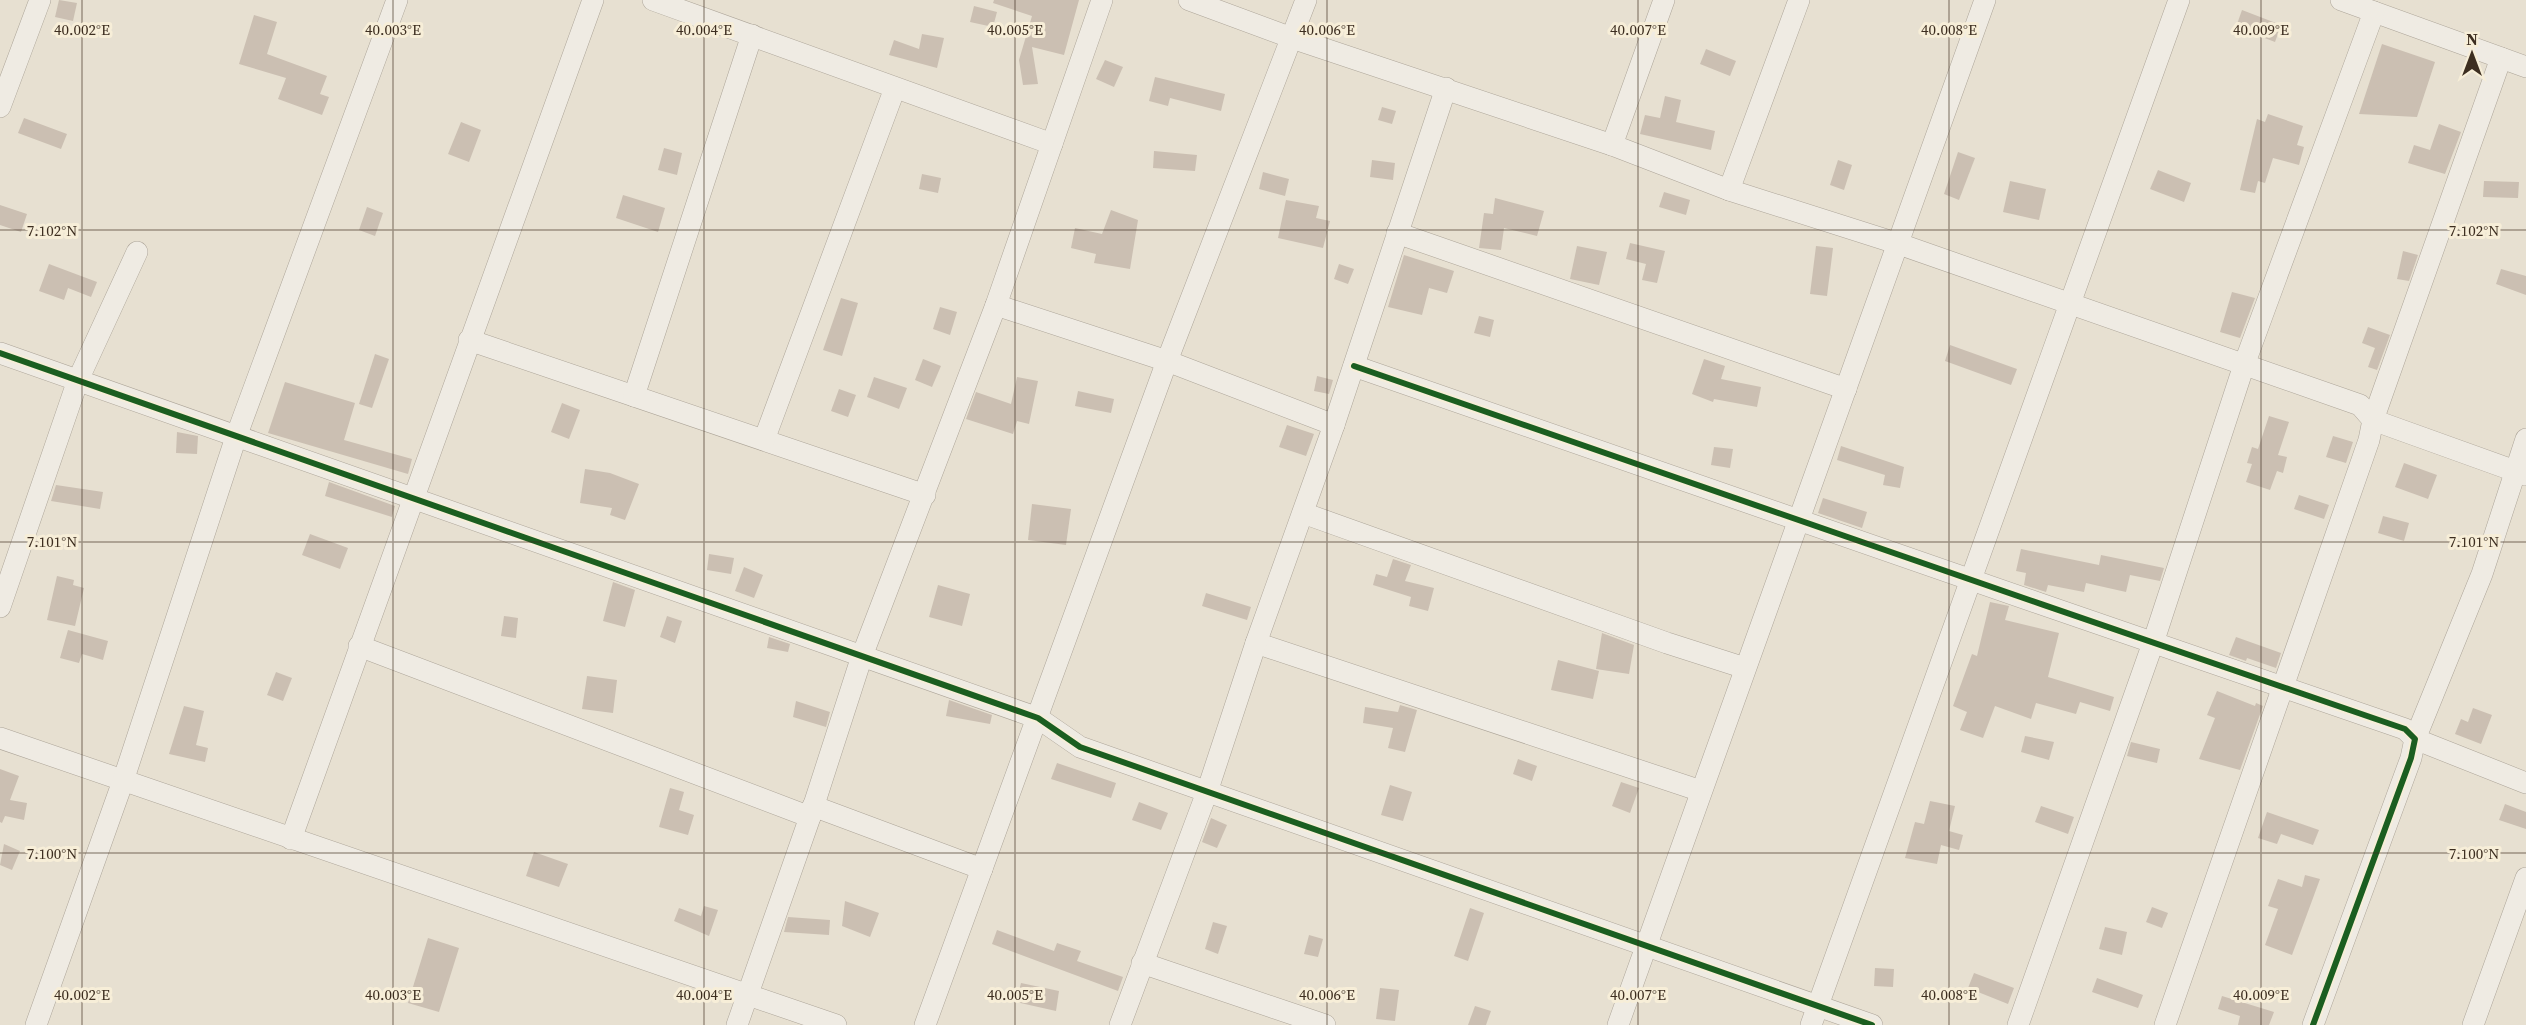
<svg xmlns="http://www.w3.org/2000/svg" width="2526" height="1025" font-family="'Source Serif 4',serif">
<rect width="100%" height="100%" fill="#e7e0d1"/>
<!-- building -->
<g fill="#cbbfb2">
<polygon points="59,0 77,3 73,21 55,17"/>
<polygon points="994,0 1079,0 1064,55 1032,47 1038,84 1023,85 1019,60 1032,16 993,3"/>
<polygon points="974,6 997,12 993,27 970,22"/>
<polygon points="2242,10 2281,25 2275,42 2236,27"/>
<polygon points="254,15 277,22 267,54 327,76 320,94 329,97 322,115 278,99 286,78 239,64"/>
<polygon points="922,34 944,38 937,68 889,55 894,40 919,49"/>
<polygon points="2382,44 2435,62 2417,117 2359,114"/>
<polygon points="1706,49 1736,61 1730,76 1700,64"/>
<polygon points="1105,60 1123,67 1114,87 1096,79"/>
<polygon points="1155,77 1225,94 1221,111 1170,98 1168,106 1149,101"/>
<polygon points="1665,96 1681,100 1676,122 1715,131 1711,150 1640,134 1645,115 1660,118"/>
<polygon points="1382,107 1396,111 1392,124 1378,120"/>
<polygon points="2268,114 2303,126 2297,145 2304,147 2299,165 2273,158 2265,183 2258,181 2255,193 2240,190 2257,119 2265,122"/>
<polygon points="24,118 67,134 61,149 18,133"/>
<polygon points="461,122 481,130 469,162 448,154"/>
<polygon points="2439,124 2461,132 2445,174 2408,163 2414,145 2430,150"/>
<polygon points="664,148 682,153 677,175 658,170"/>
<polygon points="1154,151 1197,155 1195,171 1153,168"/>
<polygon points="1958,152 1975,158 1959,200 1944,194"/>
<polygon points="1372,160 1395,163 1393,180 1370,177"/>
<polygon points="1838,160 1852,165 1844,190 1830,185"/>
<polygon points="2158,170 2191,183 2184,202 2150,189"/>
<polygon points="1263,172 1289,179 1285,196 1259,189"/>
<polygon points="922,174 941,178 938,193 919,189"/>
<polygon points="2010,181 2046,189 2039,220 2003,212"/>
<polygon points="2484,181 2519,182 2518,198 2483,197"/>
<polygon points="1664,192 1690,200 1686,215 1659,207"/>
<polygon points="623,195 665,208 658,232 616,218"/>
<polygon points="1495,198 1544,211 1537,236 1504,228 1501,250 1479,248 1484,213 1493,214"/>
<polygon points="1286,200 1319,206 1316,218 1330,221 1323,248 1278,238"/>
<polygon points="0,205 27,214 21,232 0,225"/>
<polygon points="367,207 383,213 375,236 359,230"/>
<polygon points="1111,210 1138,220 1130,269 1094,263 1096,254 1071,248 1075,228 1102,234"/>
<polygon points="1630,243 1665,251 1657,283 1642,280 1646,264 1626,259"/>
<polygon points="1577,246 1607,252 1599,285 1570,279"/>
<polygon points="1816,246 1833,248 1827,296 1810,294"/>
<polygon points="2403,251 2418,255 2409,281 2397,279"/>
<polygon points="1404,255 1454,271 1447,293 1429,288 1422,315 1388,307"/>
<polygon points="49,264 97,282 91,297 68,288 64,300 39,291"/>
<polygon points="1339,264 1354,269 1348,284 1334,279"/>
<polygon points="2501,269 2526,276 2526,295 2496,284"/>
<polygon points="2232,292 2255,298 2240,338 2220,332"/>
<polygon points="841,298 858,303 842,356 823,350"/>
<polygon points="940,307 957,312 950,335 933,329"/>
<polygon points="1479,316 1494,320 1490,337 1474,333"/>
<polygon points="2368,327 2390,335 2377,370 2368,367 2375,348 2362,343"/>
<polygon points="1950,345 2017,369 2011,385 1945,361"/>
<polygon points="375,354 389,359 372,408 359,404"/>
<polygon points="923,359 941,366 932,387 915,380"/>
<polygon points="1704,359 1725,366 1721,379 1761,387 1757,407 1714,399 1713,402 1692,394"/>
<polygon points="1317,376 1333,380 1329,394 1314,391"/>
<polygon points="874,377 907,388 899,409 867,397"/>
<polygon points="1017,377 1038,381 1029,424 1017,421 1013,434 966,419 976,392 1011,404"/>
<polygon points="285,382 355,403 344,440 412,459 408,474 268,433"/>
<polygon points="839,389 856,395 848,417 831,411"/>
<polygon points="1078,391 1114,399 1111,413 1075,406"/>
<polygon points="562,403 580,410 569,439 551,432"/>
<polygon points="2269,416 2289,422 2278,455 2287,457 2283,473 2277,471 2270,490 2246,482 2252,464 2247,463 2252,447 2258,449"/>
<polygon points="1287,425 1314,434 1306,456 1279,447"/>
<polygon points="177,432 198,436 197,454 176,453"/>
<polygon points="2333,436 2353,442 2346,463 2326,457"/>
<polygon points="1841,446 1904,467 1900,488 1883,485 1885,475 1837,460"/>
<polygon points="1714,447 1733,449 1730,468 1711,465"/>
<polygon points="2404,463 2437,475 2428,499 2395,487"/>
<polygon points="585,469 610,473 639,484 625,520 610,515 612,508 580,503"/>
<polygon points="329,482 395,506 392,517 325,496"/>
<polygon points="56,485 103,492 100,509 51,501"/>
<polygon points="2299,495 2329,505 2324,519 2294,509"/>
<polygon points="1823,498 1867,512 1862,528 1818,513"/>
<polygon points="1032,504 1071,509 1066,545 1028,540"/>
<polygon points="2383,516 2409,523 2404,541 2378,533"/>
<polygon points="310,534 348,548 340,569 302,555"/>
<polygon points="2021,549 2099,565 2101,555 2164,568 2160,581 2130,575 2126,592 2086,583 2084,592 2048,585 2046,592 2024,585 2026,573 2016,571"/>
<polygon points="709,554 734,558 731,574 707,570"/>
<polygon points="1393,559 1411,565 1405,581 1434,588 1428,611 1409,606 1411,597 1373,585 1376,574 1387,577"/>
<polygon points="744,567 763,575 754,598 735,591"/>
<polygon points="57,576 74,580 73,585 84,588 75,626 47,620"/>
<polygon points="613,582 635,590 625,627 603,621"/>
<polygon points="938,585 970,594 962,626 929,617"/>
<polygon points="1206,593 1251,607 1247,620 1202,606"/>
<polygon points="1990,602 2009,606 2005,620 2059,633 2048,677 2114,697 2110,711 2080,702 2076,714 2036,703 2031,719 1995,706 1983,738 1960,730 1967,712 1953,706 1972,654 1977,656"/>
<polygon points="504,616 518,618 516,638 501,636"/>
<polygon points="667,616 682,621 675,643 660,637"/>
<polygon points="68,630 108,641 103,660 82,654 79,663 60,658"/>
<polygon points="1602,633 1634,645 1629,674 1596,669"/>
<polygon points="769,637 790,644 788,652 767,648"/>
<polygon points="2236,637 2281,653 2276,668 2247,658 2246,661 2229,655"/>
<polygon points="1558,660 1599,671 1593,699 1551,690"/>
<polygon points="276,672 292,678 283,701 267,695"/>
<polygon points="587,676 617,680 613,713 582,709"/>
<polygon points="2217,691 2255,706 2256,703 2263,706 2240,770 2199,759 2215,718 2207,715"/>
<polygon points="949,700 992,715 990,724 946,716"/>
<polygon points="796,701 830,712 826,727 793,717"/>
<polygon points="1400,705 1417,710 1405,752 1388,748 1393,728 1363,723 1365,707 1398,712"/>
<polygon points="184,706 204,711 196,745 208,748 205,762 169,754"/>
<polygon points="2473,708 2492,715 2481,744 2455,734 2461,719 2468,722"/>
<polygon points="2025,736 2054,742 2049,760 2021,752"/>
<polygon points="2131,742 2160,749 2157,763 2127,756"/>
<polygon points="1518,759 1537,766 1532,781 1513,774"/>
<polygon points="1057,763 1116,783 1111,798 1051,779"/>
<polygon points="0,769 19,776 10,800 27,803 24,820 5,816 2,823 0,822"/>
<polygon points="1621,782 1639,788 1630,813 1612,806"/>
<polygon points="1390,785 1412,792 1403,821 1381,815"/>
<polygon points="670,788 684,792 679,810 694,815 688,835 659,827"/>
<polygon points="1930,801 1955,806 1949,831 1963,835 1959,850 1941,845 1937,864 1905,858 1915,822 1924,824"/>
<polygon points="1139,802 1168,813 1161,830 1132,820"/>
<polygon points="2505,804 2526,812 2526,829 2499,820"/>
<polygon points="2041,806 2074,817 2068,834 2035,822"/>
<polygon points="2267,812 2319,830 2313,845 2281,834 2277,844 2258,838"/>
<polygon points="1211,818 1227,825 1217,848 1202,842"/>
<polygon points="4,844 20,851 12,870 0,865"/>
<polygon points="534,852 568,864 559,887 526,876"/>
<polygon points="2305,875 2320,879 2292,955 2265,945 2278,909 2268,906 2278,879 2302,887"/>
<polygon points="845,901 879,913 870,937 842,926"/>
<polygon points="704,906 718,910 709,936 674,921 679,908 701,916"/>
<polygon points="2152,907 2168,913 2162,928 2146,922"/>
<polygon points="1470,908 1484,913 1468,961 1454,956"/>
<polygon points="788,917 830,920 829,935 784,932"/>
<polygon points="1213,922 1227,926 1218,954 1205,949"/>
<polygon points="2105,927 2127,932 2122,955 2099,949"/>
<polygon points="997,930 1054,951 1057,943 1081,951 1077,961 1123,977 1118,991 992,944"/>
<polygon points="1309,935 1323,939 1318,957 1304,954"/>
<polygon points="428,938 459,948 439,1012 408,1003"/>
<polygon points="1875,968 1894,969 1893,987 1874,986"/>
<polygon points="1974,973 2014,988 2008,1004 1968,988"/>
<polygon points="2097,978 2143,995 2138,1008 2092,992"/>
<polygon points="1021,983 1059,991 1056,1011 1016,1002"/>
<polygon points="1380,988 1399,990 1395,1021 1376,1019"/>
<polygon points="2222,996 2274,1012 2269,1025 2238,1025 2240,1016 2218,1009"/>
<polygon points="1475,1006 1491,1011 1486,1025 1468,1025"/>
</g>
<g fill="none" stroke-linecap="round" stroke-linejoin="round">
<defs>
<g id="minor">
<polyline points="653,0 1052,144"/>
<polyline points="1189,0 1292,38 1612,145 1729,190 1899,244 2360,405 2373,420 2526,475"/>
<polyline points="2341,0 2526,67"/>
<polyline points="0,107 40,0"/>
<polyline points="1612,145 1664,0"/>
<polyline points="1729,190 1799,0"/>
<polyline points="1397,233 1846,389"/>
<polyline points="996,305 1167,361 1334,425"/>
<polyline points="469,340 925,495"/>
<polyline points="0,353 1038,718 1080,747 1872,1025"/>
<path d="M 1354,366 C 1704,486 2054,610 2405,729 L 2415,739 L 2411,758 L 2313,1025"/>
<polyline points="634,396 752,35"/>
<polyline points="2526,439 2482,574 2415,739 2526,783"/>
<polyline points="764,440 895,88"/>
<polyline points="1303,513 1667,643 1745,668"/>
<polyline points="0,607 78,380 137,252"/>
<polyline points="1256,643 1701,791"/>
<polyline points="359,646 810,817"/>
<polyline points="0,738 836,1025"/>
<polyline points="813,806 982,869"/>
<polyline points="291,839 593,0"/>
<polyline points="1142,963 1325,1025"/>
<polyline points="36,1025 123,781 236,437 397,0"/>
<polyline points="737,1025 810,817 862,656 996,305 1102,0"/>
<polyline points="925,1025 1167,361 1306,0"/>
<polyline points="1120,1025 1207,792 1256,643 1334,425 1446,88"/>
<polyline points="1618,1025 1985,0"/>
<polyline points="1811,1025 2179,0"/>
<polyline points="2018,1025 2153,643 2244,365 2374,12"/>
<polyline points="2165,1025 2369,440 2373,420 2501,58"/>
<polyline points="2473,1025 2526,878"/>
</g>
</defs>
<!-- minor casing -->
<use href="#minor" stroke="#ada599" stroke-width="22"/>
<!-- minor -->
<use href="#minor" stroke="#efebe3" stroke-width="21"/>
<defs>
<g id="cycleway">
<polyline points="0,353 1038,718 1080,747 1872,1025"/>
<path d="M 1354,366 C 1704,486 2054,610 2405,729 L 2415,739 L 2411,758 L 2313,1025"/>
</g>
</defs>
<!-- cycleway casing -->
<use href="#cycleway" stroke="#f7eed8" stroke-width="10"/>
<!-- cycleway -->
<use href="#cycleway" stroke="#1b5e20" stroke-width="6"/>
</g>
<!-- ticks -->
<path fill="none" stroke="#3d2e20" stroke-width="1.5" stroke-opacity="0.45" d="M 82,0 L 82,1025M 393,0 L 393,1025M 704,0 L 704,1025M 1015,0 L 1015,1025M 1327,0 L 1327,1025M 1638,0 L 1638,1025M 1949,0 L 1949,1025M 2261,0 L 2261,1025M 0,230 L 2526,230M 0,542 L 2526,542M 0,853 L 2526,853"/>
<g font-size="15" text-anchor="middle" fill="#3d2e20" stroke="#f7eed8" stroke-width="6" stroke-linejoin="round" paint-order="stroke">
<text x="82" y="35">40.002°E</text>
<text x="393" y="35">40.003°E</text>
<text x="704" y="35">40.004°E</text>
<text x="1015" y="35">40.005°E</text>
<text x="1327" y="35">40.006°E</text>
<text x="1638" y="35">40.007°E</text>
<text x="1949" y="35">40.008°E</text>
<text x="2261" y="35">40.009°E</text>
<text x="52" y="236">7.102°N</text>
<text x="2474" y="236">7.102°N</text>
<text x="52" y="547">7.101°N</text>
<text x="2474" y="547">7.101°N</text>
<text x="52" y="859">7.100°N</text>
<text x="2474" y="859">7.100°N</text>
<text x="82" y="1000">40.002°E</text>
<text x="393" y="1000">40.003°E</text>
<text x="704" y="1000">40.004°E</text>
<text x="1015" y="1000">40.005°E</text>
<text x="1327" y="1000">40.006°E</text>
<text x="1638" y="1000">40.007°E</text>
<text x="1949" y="1000">40.008°E</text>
<text x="2261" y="1000">40.009°E</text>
</g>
<!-- north arrow -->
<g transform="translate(2472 54)" stroke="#f7eed8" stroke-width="4.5" paint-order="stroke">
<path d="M0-4.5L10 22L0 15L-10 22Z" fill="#3d2e20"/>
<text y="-9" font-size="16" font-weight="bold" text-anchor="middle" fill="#3d2e20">N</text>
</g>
</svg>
